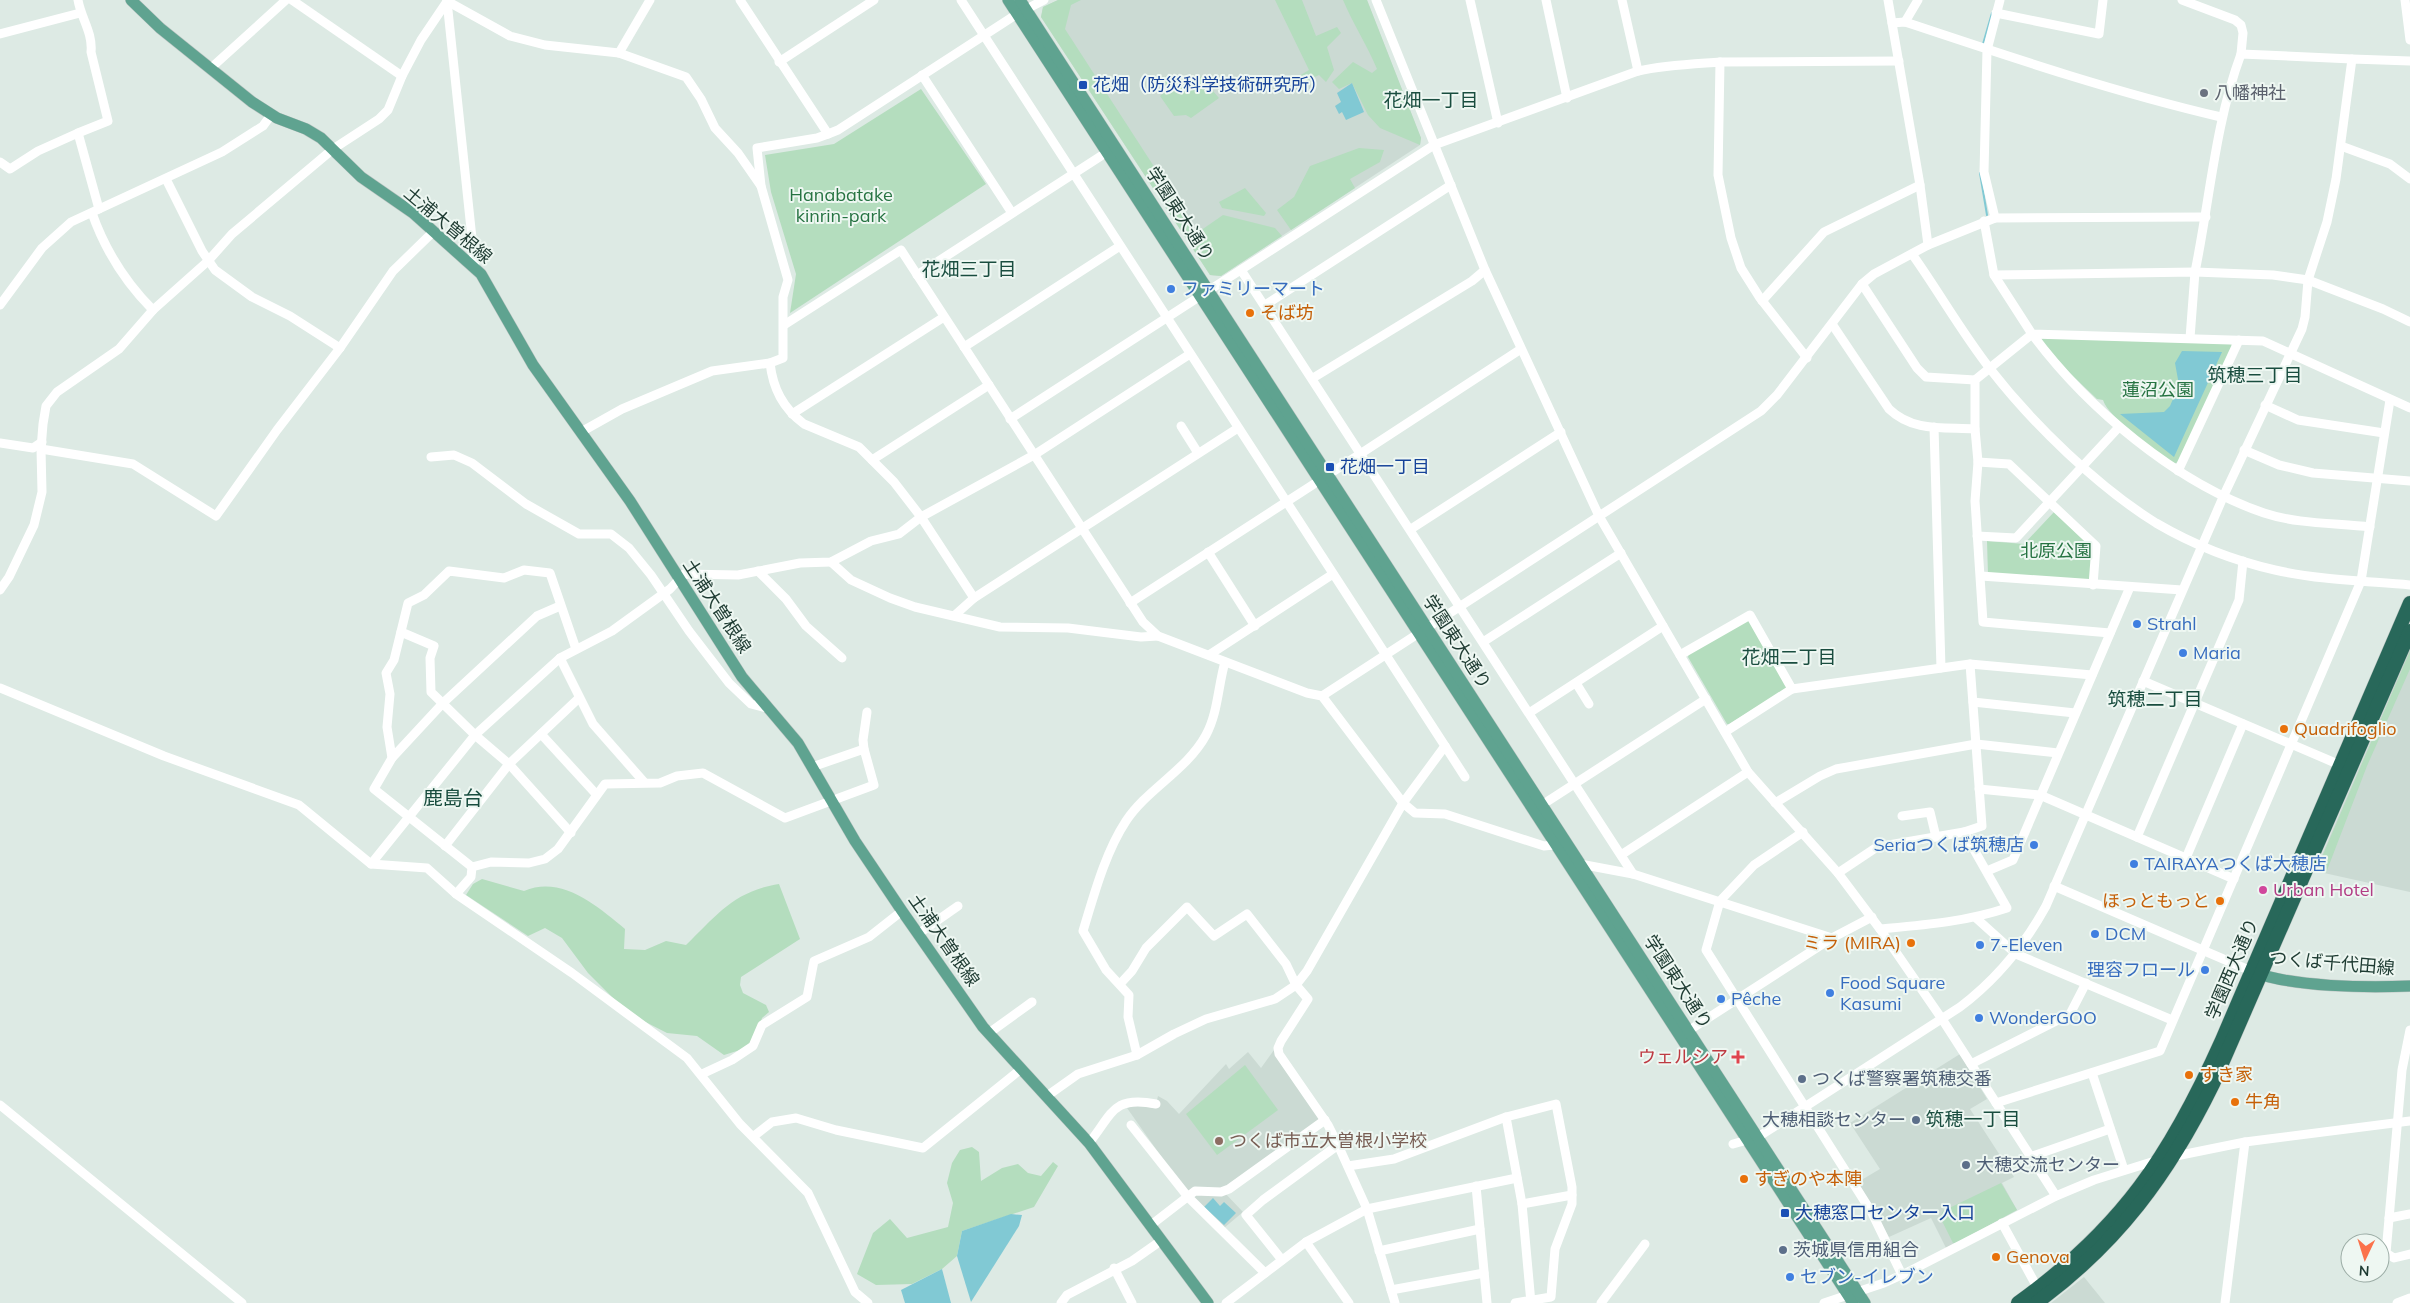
<svg xmlns="http://www.w3.org/2000/svg" width="2410" height="1303" font-family="Mulish,'Noto Sans JP',sans-serif">
<rect width="100%" height="100%" fill="#ddeae4"/>
<!-- built -->
<g fill="#cbdad3">
<polygon points="1058,0 1367,0 1421,138 1420,145 1221,276 1210,275 1041,17 1043,7"/>
<polygon points="2410,649 2410,892 2315,871"/>
<polygon points="1274,1050 1278,1059 1320,1120 1222,1190 1243,1212 1224,1228 1187,1193 1127,1108 1136,1105 1155,1108 1158,1096 1167,1101 1179,1114 1226,1064 1229,1069 1248,1052 1261,1068"/>
<polygon points="1960,1054 1987,1099 1970,1109 2014,1177 2002,1183 2017,1210 1946,1248 1931,1218 1889,1237 1858,1182 1880,1169 1850,1123"/>
<polygon points="2084,1277 2105,1303 2051,1303"/>
</g>
<!-- green -->
<g fill="#b4ddbe">
<polygon points="1058,0 1081,0 1071,5 1065,29 1197,233 1223,215 1275,228 1282,236 1221,276 1210,275 1041,17 1043,7"/>
<polygon points="1275,0 1302,0 1316,36 1337,27 1341,33 1327,47 1334,70 1326,82 1319,75 1302,83 1299,76 1309,70"/>
<path d="M 1343,0 L 1367,0 L 1421,138 L 1420,145 L 1380,128 L 1368,115 L 1352,83 L 1339,89 L 1332,82 L 1353,62 L 1372,73 L 1377,69 C 1367,45 1353,24 1343,0 Z"/>
<polygon points="1168,75 1179,86 1200,76 1219,98 1191,118 1186,115 1174,116 1160,96 1166,91 1159,81"/>
<polygon points="921,89 986,184 790,313 796,274 771,192 765,155 834,144"/>
<polygon points="1359,148 1384,150 1380,162 1350,179 1355,188 1291,230 1277,210 1294,197 1310,166"/>
<polygon points="1245,188 1266,213 1264,216 1222,208 1219,202"/>
<path d="M 2043,338 L 2231,343 L 2232,347 L 2178,462 L 2174,464 C 2157,451 2109,419 2103,400 L 2097,399 L 2056,360 L 2040,341 Z"/>
<polygon points="2054,512 2098,551 2095,582 1988,575 1987,541 2024,544"/>
<polygon points="1747,620 1750,620 1787,685 1786,689 1729,724 1727,724 1688,657 1689,653"/>
<polygon points="2410,651 2410,669 2367,766 2326,873 2316,871"/>
<path d="M 482,879 L 524,891 C 562,875 597,906 625,929 L 624,949 L 645,950 L 666,941 L 686,945 C 717,915 734,891 779,884 L 800,939 L 741,977 L 740,985 L 743,993 L 766,1005 L 769,1012 L 762,1018 L 753,1046 L 724,1055 L 697,1036 L 667,1033 L 628,1013 L 588,973 L 562,938 L 545,928 L 528,936 L 466,895 L 473,884 Z"/>
<polygon points="1245,1065 1278,1110 1217,1155 1186,1114"/>
<polygon points="972,1147 979,1152 981,1181 1002,1168 1018,1164 1028,1173 1041,1176 1053,1162 1058,1166 1034,1207 962,1231 957,1256 942,1269 912,1284 876,1285 857,1274 873,1233 890,1219 907,1238 948,1227 953,1203 947,1183 952,1163 960,1150"/>
<polygon points="2001,1183 2017,1210 1956,1243 1953,1243 1940,1217 1943,1211"/>
</g>
<!-- water -->
<g fill="#81c9d4">
<polygon points="1352,83 1364,112 1346,120 1342,112 1339,114 1335,106 1341,102 1337,93"/>
<polygon points="2182,351 2222,352 2174,457 2120,414 2164,412 2170,406 2179,385 2175,363"/>
<polygon points="1213,1198 1220,1206 1224,1202 1236,1213 1224,1225 1204,1207"/>
<polygon points="1011,1214 1022,1215 1019,1226 971,1302 957,1256 962,1231"/>
<polygon points="942,1269 951,1303 905,1303 901,1290"/>
</g>
<g fill="none" stroke-linecap="round" stroke-linejoin="round">
<!-- stream -->
<g stroke="#81c9d4" stroke-width="2">
<polyline points="1983,44 1992,13"/>
<polyline points="1980,173 1987,215"/>
</g>
<defs>
<g id="major">
<polyline points="131,0 160,28 252,102 277,118 306,129 321,138 361,177 413,213 481,274 533,365 630,501 742,677 798,743 855,841 902,911 983,1027 1089,1143 1208,1303"/>
<polyline points="1008,0 1853,1303"/>
<polyline points="1020,0 1865,1303"/>
<path d="M 2253,972 C 2293,987 2367,988 2410,986"/>
</g>
<g id="highway">
<path d="M 2018,1303 C 2122,1228 2170,1156 2222,1040 L 2410,603"/>
<path d="M 2036,1303 C 2117,1244 2169,1174 2213,1084 L 2410,631"/>
</g>
</defs>
<!-- major casing -->
<use href="#major" stroke="#bcc4c2" stroke-width="12"/>
<!-- highway casing -->
<use href="#highway" stroke="#bcc4c2" stroke-width="15"/>
<!-- minor -->
<g stroke="#fff" stroke-width="9">
<path d="M 78,0 C 81,18 93,33 91,52 L 108,121 L 78,133 L 99,209"/>
<polyline points="292,0 402,76"/>
<polyline points="740,0 828,134 838,130 1017,14 1044,0"/>
<polyline points="961,0 1445,746 1403,803 1307,971 1296,985 1275,999 1206,1019 1174,1034 1137,1055 1078,1074 1047,1096"/>
<polyline points="1376,0 1485,270 1599,516 1748,772 1838,873 1880,929 1942,1019 2056,1196"/>
<polyline points="1470,0 1498,123"/>
<polyline points="1546,0 1567,98"/>
<polyline points="1622,0 1638,71"/>
<polyline points="1888,0 1920,185 1928,245"/>
<polyline points="2182,0 2235,20 2241,25 2243,33 2241,54"/>
<polyline points="2405,0 2410,40"/>
<polyline points="447,1 510,36 545,45 619,53 686,77 701,99 715,128 738,153 761,186"/>
<polyline points="447,1 475,267"/>
<polyline points="1996,13 2099,34 2103,0"/>
<polyline points="1905,22 1918,0"/>
<path d="M 1892,23 L 1905,22 C 2010,57 2114,92 2221,117"/>
<polyline points="0,34 80,13"/>
<polyline points="619,53 650,0"/>
<path d="M 2352,59 L 2241,54 C 2215,124 2210,199 2195,272 L 2273,275 L 2308,280 L 2383,309 L 2410,322"/>
<polyline points="779,62 874,0"/>
<polyline points="1720,62 1899,61"/>
<polyline points="211,68 286,0"/>
<polyline points="922,75 1012,213"/>
<path d="M 828,134 L 817,138 L 757,148 L 761,186 L 788,280 L 783,297 L 783,358 L 770,363 C 773,389 783,408 804,424 L 859,447 L 894,482 L 921,517 L 974,598"/>
<polyline points="2341,146 2390,164 2410,179"/>
<polyline points="0,162 10,169 38,151 78,133"/>
<polyline points="166,179 202,251 215,270 252,297 290,316 340,348"/>
<path d="M 92,213 C 105,250 125,282 153,310"/>
<polyline points="1995,218 1984,172 1987,50 2000,0"/>
<polyline points="1984,221 1994,275 2032,334 2263,341 2410,408"/>
<path d="M 1912,254 C 1939,292 1962,333 1991,370 C 2033,424 2098,487 2156,523 C 2192,544 2235,561 2275,570 C 2319,580 2365,581 2410,585"/>
<polyline points="1241,270 1633,874"/>
<polyline points="917,275 1101,156"/>
<polyline points="1994,275 2195,272 2190,338"/>
<polyline points="1862,284 1917,368 1926,377 1975,380"/>
<polyline points="1762,301 1824,232 1920,185"/>
<polyline points="0,305 42,248 71,222 222,152 263,126 271,115"/>
<polyline points="1265,305 1451,185"/>
<path d="M 1832,324 L 1889,409 C 1913,432 1943,427 1975,429"/>
<polyline points="784,325 901,250 1143,622 1158,636 1307,693 1322,696 1403,803 1415,813 1445,814 1544,846 1554,845"/>
<polyline points="964,347 1120,246"/>
<polyline points="1313,378 1472,281 1485,270"/>
<polyline points="2265,405 2298,420 2384,433"/>
<polyline points="792,414 944,317"/>
<path d="M 1010,419 L 1434,145 L 1638,71 C 1665,65 1693,64 1720,62 L 1718,175 L 1731,238 L 1741,268 L 1760,298 L 1807,358"/>
<polyline points="1181,426 1198,453"/>
<polyline points="1934,427 1941,668"/>
<polyline points="581,432 622,409 712,371 770,363"/>
<polyline points="0,443 33,448 42,442"/>
<polyline points="41,449 133,464 216,516 277,430 340,348 393,271 434,231"/>
<polyline points="2244,450 2279,465 2313,473 2410,481"/>
<polyline points="431,457 454,455 472,463 526,504 579,534 611,534 629,548 651,575 689,631 729,683 751,704 767,708"/>
<polyline points="872,460 989,385"/>
<polyline points="1978,462 2009,464 2096,546 2093,585"/>
<polyline points="1334,471 1521,349"/>
<polyline points="2178,471 2239,340"/>
<polyline points="1411,529 1561,432"/>
<polyline points="1977,536 2016,538 2119,427"/>
<polyline points="1208,552 1255,626"/>
<polyline points="831,562 851,580 890,598 915,607 1000,627 1068,628 1141,637 1158,636"/>
<polyline points="758,571 786,599 806,626 842,658"/>
<polyline points="1981,576 2182,590"/>
<polyline points="0,590 9,577 34,525 42,492 41,449 43,424 46,406 57,392 119,349 153,310 208,261 232,234 333,149 379,119 388,110 402,76 421,40 448,0"/>
<polyline points="1130,603 1314,484"/>
<polyline points="955,615 974,598 1238,428"/>
<polyline points="401,632 434,646 430,658 431,692 475,735 509,764 571,833"/>
<path d="M 2110,633 L 1983,622 L 1975,501 L 1978,462 L 1975,429 L 1975,380 L 2032,334 C 2087,408 2176,483 2264,513 C 2297,524 2335,523 2370,527"/>
<polyline points="1483,642 1621,553"/>
<polyline points="1209,655 1333,574"/>
<polyline points="1680,655 1750,615 1792,689"/>
<polyline points="560,658 593,724 644,782"/>
<polyline points="2143,681 2340,765"/>
<polyline points="1576,683 1589,704"/>
<polyline points="0,688 164,756 299,805 371,864 427,868 456,894 572,973 687,1058 740,1124 808,1193 855,1292 868,1303"/>
<polyline points="1322,696 1761,411 1777,395 1862,284 1874,274 1928,245 1995,218 2206,217"/>
<polyline points="1973,702 2075,713"/>
<polyline points="1529,713 1663,626"/>
<polyline points="1725,732 1792,689 1970,664 2092,675"/>
<polyline points="541,734 596,794"/>
<polyline points="1445,746 1465,777"/>
<polyline points="864,749 863,740 867,712"/>
<polyline points="392,758 443,703 537,616 560,606"/>
<polyline points="1979,789 2040,795 2234,879"/>
<polyline points="1548,801 1706,699"/>
<polyline points="1775,803 1820,776 1836,769 1976,744 2058,753"/>
<polyline points="1902,816 1930,812 1936,837"/>
<polyline points="1803,832 1754,865 1720,901 1706,950 1872,1213 1902,1275"/>
<polyline points="2137,837 2239,600 2243,561"/>
<polyline points="445,846 509,764 579,698"/>
<polyline points="1621,855 1748,772"/>
<polyline points="2186,858 2243,724"/>
<polyline points="371,864 475,735 560,658 612,631 670,589 684,574 738,575 800,563 831,562 871,541 899,534 921,517 1034,455 1190,354"/>
<polyline points="1580,864 1633,874 1832,938"/>
<polyline points="472,867 374,789 392,758 387,727 390,694 386,673 394,660 408,603 424,595 449,571 504,578 524,570 550,573 576,649"/>
<polyline points="1987,871 2013,860 2130,587"/>
<polyline points="1838,873 1877,847 1964,832 1982,826 1970,664"/>
<polyline points="2054,886 2251,971"/>
<polyline points="456,894 471,877 472,867 491,862 529,863 545,859 558,849 605,784 660,783 677,776 703,773 785,818 874,785 864,749 812,767"/>
<polyline points="1976,918 2016,954 2172,1020"/>
<path d="M 1880,929 C 1924,925 1965,922 2007,908 L 1964,832"/>
<polyline points="918,934 958,906"/>
<polyline points="1120,984 1132,971 1146,948 1187,907 1214,936 1247,914 1286,964 1296,985 1308,999 1281,1041 1278,1048 1279,1054 1328,1125 1338,1145 1367,1209 1395,1303"/>
<polyline points="2410,1030 2402,1070 2386,1253 2394,1258 2410,1254"/>
<polyline points="1688,1031 1832,938 1872,917"/>
<polyline points="989,1033 1032,1002"/>
<path d="M 1137,1055 L 1128,1017 L 1129,995 L 1106,970 L 1083,931 C 1094,895 1105,853 1126,821 C 1147,789 1187,770 1206,735 C 1218,713 1218,686 1225,662"/>
<polyline points="1971,1064 2070,1014 2086,983"/>
<polyline points="2092,1073 2124,1170"/>
<polyline points="702,1074 732,1060 753,1046 762,1025 807,997 814,961 869,937 902,911"/>
<polyline points="1996,1103 2160,1051 2361,581 2390,400"/>
<polyline points="0,1105 242,1303"/>
<polyline points="1506,1117 1522,1204 1531,1303"/>
<polyline points="1131,1125 1188,1197 1265,1273"/>
<polyline points="754,1136 772,1122 796,1118 836,1130 923,1148 1021,1069"/>
<path d="M 1089,1143 C 1112,1115 1112,1095 1156,1104"/>
<path d="M 1733,1144 L 1758,1137 L 1960,1007 C 1997,979 2024,946 2046,906 L 2224,495 L 2302,329 L 2305,317 L 2308,280 L 2327,222 L 2336,179 L 2352,59 L 2410,61"/>
<polyline points="2030,1157 2110,1129"/>
<polyline points="2171,1157 2245,1142 2410,1121"/>
<polyline points="1348,1166 1394,1159 1506,1117 1556,1104 1572,1187 1572,1204 1555,1249 1551,1297 1515,1303"/>
<polyline points="1476,1186 1487,1303"/>
<polyline points="1522,1204 1572,1195"/>
<polyline points="2389,1218 2410,1214"/>
<polyline points="2002,1223 2038,1289"/>
<polyline points="1151,1225 1195,1191 1221,1192 1229,1189 1325,1120"/>
<polyline points="1306,1242 1349,1303"/>
<polyline points="1379,1251 1480,1229"/>
<polyline points="1282,1260 1246,1215 1263,1200 1338,1145"/>
<polyline points="1114,1268 1132,1303"/>
<polyline points="1391,1290 1484,1273"/>
<polyline points="1061,1303 1067,1295 1132,1261 1162,1240"/>
<polyline points="1226,1303 1306,1242 1367,1209 1517,1178"/>
<polyline points="1601,1303 1645,1244"/>
<polyline points="1824,1303 1884,1283 1906,1273 2056,1196 2094,1180 2158,1160"/>
<polyline points="2225,1303 2245,1142"/>
<polyline points="2397,1303 2410,1298"/>
</g>
<!-- major -->
<use href="#major" stroke="#5fa390" stroke-width="11"/>
<!-- highway -->
<use href="#highway" stroke="#28685a" stroke-width="14"/>
</g>
<!-- markers -->
<g fill="#1a4fb4" stroke="#eef7f2" stroke-width="2">
<rect x="1078" y="80" width="10" height="10" rx="2.5"/>
<rect x="1325" y="462" width="10" height="10" rx="2.5"/>
<rect x="1780" y="1208" width="10" height="10" rx="2.5"/>
</g>
<circle fill="#6b7280" stroke="#eef7f2" stroke-width="2" cx="2204" cy="93" r="5"/>
<g fill="#3f7fe0" stroke="#eef7f2" stroke-width="2">
<circle cx="1171" cy="289" r="5"/>
<circle cx="2137" cy="624" r="5"/>
<circle cx="2183" cy="653" r="5"/>
<circle cx="2034" cy="845" r="5"/>
<circle cx="2134" cy="864" r="5"/>
<circle cx="2095" cy="934" r="5"/>
<circle cx="1980" cy="945" r="5"/>
<circle cx="2205" cy="970" r="5"/>
<circle cx="1830" cy="993" r="5"/>
<circle cx="1721" cy="999" r="5"/>
<circle cx="1979" cy="1018" r="5"/>
<circle cx="1790" cy="1277" r="5"/>
</g>
<g fill="#e8710a" stroke="#eef7f2" stroke-width="2">
<circle cx="1250" cy="313" r="5"/>
<circle cx="2284" cy="729" r="5"/>
<circle cx="2220" cy="901" r="5"/>
<circle cx="1911" cy="943" r="5"/>
<circle cx="2189" cy="1075" r="5"/>
<circle cx="2235" cy="1102" r="5"/>
<circle cx="1744" cy="1179" r="5"/>
<circle cx="1996" cy="1257" r="5"/>
</g>
<circle fill="#d1479c" stroke="#eef7f2" stroke-width="2" cx="2263" cy="890" r="5"/>
<path fill="#e0444e" stroke="#eef7f2" stroke-width="2" d="M1735.5 1049.5h5v5h5v5h-5v5h-5v-5h-5v-5h5z"/>
<g fill="#5c6f8a" stroke="#eef7f2" stroke-width="2">
<circle cx="1802" cy="1079" r="5"/>
<circle cx="1916" cy="1120" r="5"/>
<circle cx="1966" cy="1165" r="5"/>
<circle cx="1783" cy="1250" r="5"/>
</g>
<circle fill="#8d6e63" stroke="#eef7f2" stroke-width="2" cx="1219" cy="1141" r="5"/>
<g text-anchor="middle" stroke-width="4" stroke-linejoin="round" paint-order="stroke">
<!-- transit labels -->
<g font-size="18" fill="#164399" stroke="#eef7f2" text-anchor="start">
<text x="1093" y="91">花畑（防災科学技術研究所）</text>
<text x="1340" y="473">花畑一丁目</text>
<text x="1795" y="1219">大穂窓口センター入口</text>
</g>
<!-- worship labels -->
<g font-size="18" fill="#5b616d" stroke="#eef7f2" text-anchor="start">
<text x="2214" y="99">八幡神社</text>
</g>
<!-- park labels -->
<g font-size="18" fill="#267342" stroke="#eef7f2">
<text x="841" y="201">Hanabatake<tspan x="841" dy="21">kinrin-park</tspan></text>
<text x="2158" y="396">蓮沼公園</text>
<text x="2056" y="557">北原公園</text>
</g>
<!-- street labels -->
<g font-size="18" fill="#1e3b32" stroke="#eef7f2">
<text transform="translate(1180 214) rotate(57)" y="6">学園東大通り</text>
<text transform="translate(448 225) rotate(40)" y="6">土浦大曽根線</text>
<text transform="translate(717 606) rotate(57)" y="6">土浦大曽根線</text>
<text transform="translate(1457 642) rotate(57)" y="6">学園東大通り</text>
<text transform="translate(944 940) rotate(55)" y="6">土浦大曽根線</text>
<text transform="translate(2332 963) rotate(5)" y="6">つくば千代田線</text>
<text transform="translate(2232 969) rotate(-67)" y="6">学園西大通り</text>
<text transform="translate(1678 982) rotate(57)" y="6">学園東大通り</text>
</g>
<!-- shop labels -->
<g font-size="18" fill="#366cbe" stroke="#eef7f2" text-anchor="start">
<text x="1181" y="295">ファミリーマート</text>
<text x="2147" y="630">Strahl</text>
<text x="2193" y="659">Maria</text>
<text x="2024" y="851" text-anchor="end">Seriaつくば筑穂店</text>
<text x="2144" y="870">TAIRAYAつくば大穂店</text>
<text x="2105" y="940">DCM</text>
<text x="1990" y="951">7-Eleven</text>
<text x="2195" y="976" text-anchor="end">理容フロール</text>
<text x="1840" y="989">Food Square<tspan x="1840" dy="21">Kasumi</tspan></text>
<text x="1731" y="1005">Pêche</text>
<text x="1989" y="1024">WonderGOO</text>
<text x="1800" y="1283">セブン-イレブン</text>
</g>
<!-- food labels -->
<g font-size="18" fill="#c56008" stroke="#eef7f2" text-anchor="start">
<text x="1260" y="319">そば坊</text>
<text x="2294" y="735">Quadrifoglio</text>
<text x="2210" y="907" text-anchor="end">ほっともっと</text>
<text x="1901" y="949" text-anchor="end">ミラ (MIRA)</text>
<text x="2199" y="1081">すき家</text>
<text x="2245" y="1108">牛角</text>
<text x="1754" y="1185">すぎのや本陣</text>
<text x="2006" y="1263">Genova</text>
</g>
<!-- hotel labels -->
<g font-size="18" fill="#b23c85" stroke="#eef7f2" text-anchor="start">
<text x="2273" y="896">Urban Hotel</text>
</g>
<!-- health labels -->
<g font-size="18" fill="#be3a42" stroke="#eef7f2" text-anchor="end">
<text x="1728" y="1063">ウェルシア</text>
</g>
<!-- service labels -->
<g font-size="18" fill="#4e5e75" stroke="#eef7f2" text-anchor="start">
<text x="1812" y="1085">つくば警察署筑穂交番</text>
<text x="1906" y="1126" text-anchor="end">大穂相談センター</text>
<text x="1976" y="1171">大穂交流センター</text>
<text x="1793" y="1256">茨城県信用組合</text>
</g>
<!-- education labels -->
<g font-size="18" fill="#785e54" stroke="#eef7f2" text-anchor="start">
<text x="1229" y="1147">つくば市立大曽根小学校</text>
</g>
<!-- neighbourhood labels -->
<g font-size="19" fill="#194d3f" stroke="#eef7f2">
<text x="1431" y="107">花畑一丁目</text>
<text x="969" y="276">花畑三丁目</text>
<text x="2255" y="382">筑穂三丁目</text>
<text x="1789" y="664">花畑二丁目</text>
<text x="2155" y="706">筑穂二丁目</text>
<text x="1973" y="1126">筑穂一丁目</text>
</g>
<!-- quarter labels -->
<g font-size="20" fill="#194d3f" stroke="#eef7f2">
<text x="453" y="805">鹿島台</text>
</g>
</g>
<!-- north arrow -->
<g transform="translate(2365 1258) rotate(184)"><circle r="24" fill="#eef7f2" stroke="#9baca5"/>
<path d="M0-4L9 19L0 12L-9 19Z" fill="#fb724b"/>
<text y="-8" font-size="14" font-weight="bold" text-anchor="middle" fill="#1e3b32">N</text>
</g>
</svg>
